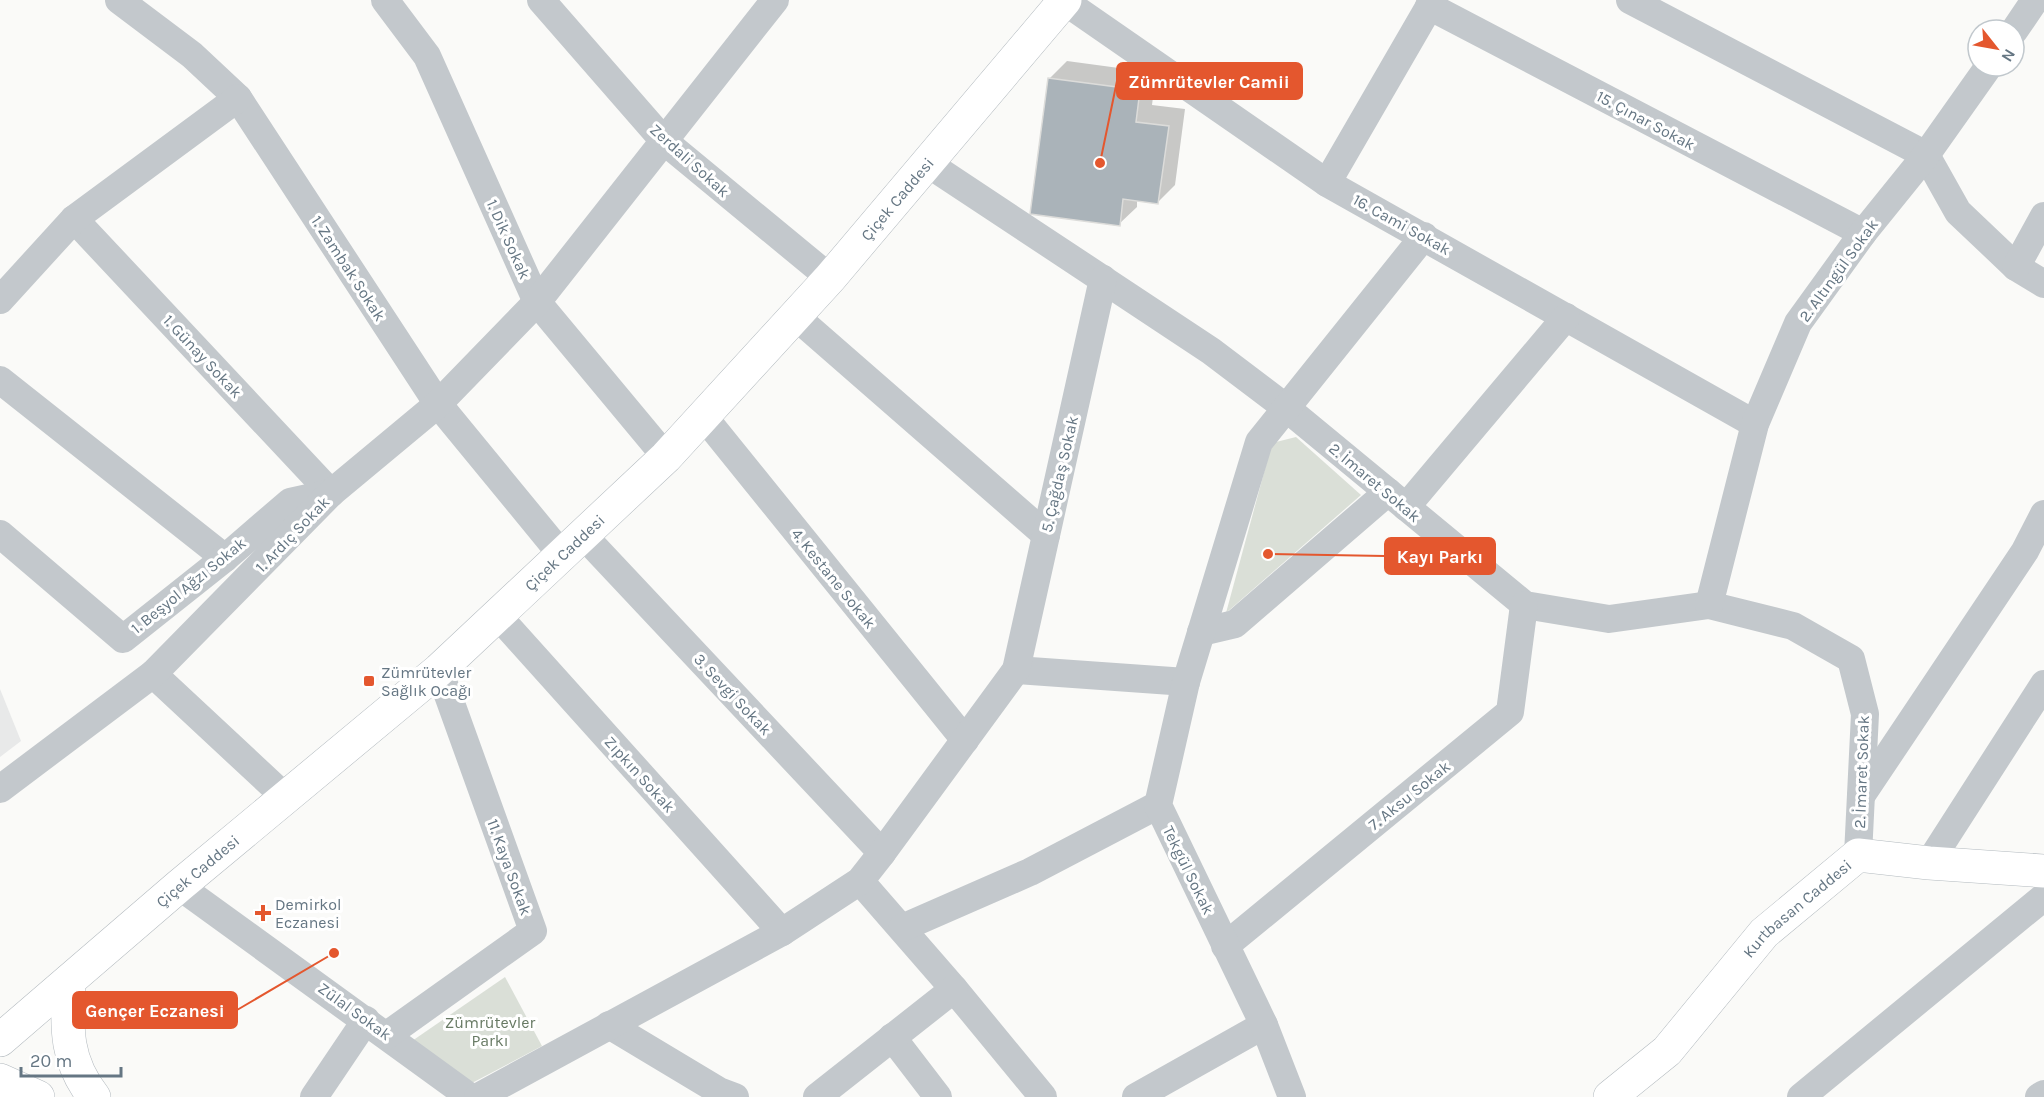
<svg xmlns="http://www.w3.org/2000/svg" width="2044" height="1097" font-family="Karla,sans-serif">
<rect width="100%" height="100%" fill="#fafaf8"/>
<!-- built -->
<polygon fill="#e8e9e9" points="0,689 21,741 0,757"/>
<!-- green -->
<g fill="#dadfd7">
<polygon points="1296,437 1361,495 1226,613 1272,443"/>
<polygon points="505,977 542,1046 472,1083 412,1041"/>
</g>
<!-- shadow -->
<polygon fill="#0003" points="1067,61 1156,73 1152,105 1185,109 1175,185 1158,202 1137,200 1137,207 1119,224 1050,78"/>
<!-- building -->
<polygon fill="#aab3b9" stroke="#dcdcda" stroke-width="1.5" points="1048,78 1140,90 1136,122 1169,126 1158,204 1123,199 1120,226 1030,214"/>
<g fill="none" stroke-linecap="round" stroke-linejoin="round">
<defs>
<g id="secondary">
<path d="M 69,981 C 67,1026 64,1059 94,1097"/>
<path id="s1" d="M 0,1040 L 179,886 L 439,670 L 666,457 L 830,278 L 1065,0"/>
<polyline points="0,1080 38,1097"/>
<path id="s2" d="M 1610,1097 L 1667,1051 L 1764,933 L 1858,855 L 1929,863 L 2044,871"/>
</g>
</defs>
<!-- secondary casing -->
<use href="#secondary" stroke="#b3babf" stroke-width="34"/>
<!-- minor -->
<g stroke="#c3c8cc" stroke-width="28">
<polyline points="119,0 192,55 238,98 438,404 562,555"/>
<polyline points="385,0 427,56 537,302 666,457"/>
<polyline points="541,0 664,141 830,278"/>
<polyline points="1630,0 1926,155 1958,212 2016,267 2044,284"/>
<polyline points="1064,1 1327,183 1755,424"/>
<polyline points="1429,6 1863,233"/>
<polyline points="2014,31 2035,0"/>
<polyline points="927,163 1211,351 1285,407 1525,605 1609,619 1709,605 1793,626 1851,659 1865,714 1858,855"/>
<polyline points="1327,183 1433,0"/>
<polyline points="74,219 331,493"/>
<polyline points="2016,267 2044,216"/>
<polyline points="0,300 74,219 238,98"/>
<polyline points="795,316 1046,535"/>
<polyline points="0,380 225,558"/>
<polyline points="704,417 965,740"/>
<polyline points="1406,507 1566,317"/>
<polyline points="0,534 123,639 225,558 290,502 331,493"/>
<polyline points="583,535 882,853"/>
<polyline points="1709,605 1755,424 1798,323 1863,233 1926,155 1989,66"/>
<polyline points="498,616 782,932"/>
<polyline points="1201,632 1235,624 1388,492"/>
<polyline points="1016,670 1186,682"/>
<polyline points="153,674 285,797"/>
<polyline points="0,789 153,674 331,493 438,404 537,302 775,0"/>
<polyline points="1861,796 2025,551 2044,514"/>
<polyline points="1929,863 2044,684"/>
<polyline points="860,881 954,989 1043,1097"/>
<polyline points="179,886 470,1097"/>
<polyline points="902,928 1030,872 1158,805"/>
<polyline points="1225,946 1510,712 1524,605"/>
<polyline points="609,1025 719,1091 735,1097"/>
<polyline points="387,1035 533,931 439,670"/>
<polyline points="892,1037 938,1097"/>
<polyline points="314,1097 366,1020"/>
<polyline points="478,1097 782,932 860,881 882,853 1016,670 1103,279"/>
<polyline points="817,1097 954,989"/>
<polyline points="1136,1097 1264,1025"/>
<polyline points="1292,1097 1264,1025 1158,805 1186,682 1259,442 1424,236"/>
<polyline points="1801,1097 2044,897"/>
<polyline points="2039,1097 2044,1094"/>
</g>
<!-- secondary -->
<use href="#secondary" stroke="#fff" stroke-width="33"/>
</g>
<!-- markers -->
<g fill="#e4572e" stroke="#fff" stroke-width="2">
<rect x="363" y="675" width="12" height="12" rx="3"/>
<path d="M260 904h6v6h6v6h-6v6h-6v-6h-6v-6h6z"/>
</g>
<g text-anchor="middle" stroke-width="6" stroke-linejoin="round" paint-order="stroke">
<!-- street labels -->
<g font-size="16" fill="#657683" stroke="#fff">
<text transform="translate(1646 120) rotate(28)" y="6">15. Çınar Sokak</text>
<text transform="translate(690 160) rotate(42)" y="6">Zerdali Sokak</text>
<text dy="6" stroke="none"><textPath href="#s1" startOffset="1232">Çiçek Caddesi</textPath></text>
<text transform="translate(1402 224) rotate(29)" y="6">16. Cami Sokak</text>
<text transform="translate(509 239) rotate(66)" y="6">1. Dik Sokak</text>
<text transform="translate(349 268) rotate(57)" y="6">1. Zambak Sokak</text>
<text transform="translate(1838 270) rotate(-54)" y="6">2. Altıngül Sokak</text>
<text transform="translate(203 356) rotate(47)" y="6">1. Günay Sokak</text>
<text transform="translate(1059 474) rotate(-77)" y="6">5. Çağdaş Sokak</text>
<text transform="translate(1375 482) rotate(40)" y="6">2. İmaret Sokak</text>
<text transform="translate(292 534) rotate(-46)" y="6">1. Ardıç Sokak</text>
<text dy="6" stroke="none"><textPath href="#s1" startOffset="746">Çiçek Caddesi</textPath></text>
<text transform="translate(834 578) rotate(51)" y="6">4. Kestane Sokak</text>
<text transform="translate(188 585) rotate(-39)" y="6">1. Beşyol Ağzı Sokak</text>
<text transform="translate(733 694) rotate(47)" y="6">3. Sevgi Sokak</text>
<text transform="translate(1861 772) rotate(-88)" y="6">2. İmaret Sokak</text>
<text transform="translate(640 774) rotate(48)" y="6">Zıpkın Sokak</text>
<text transform="translate(1409 795) rotate(-39)" y="6">7. Aksu Sokak</text>
<text transform="translate(510 867) rotate(70)" y="6">11. Kaya Sokak</text>
<text transform="translate(1189 870) rotate(64)" y="6">Tekgül Sokak</text>
<text dy="6" stroke="none"><textPath href="#s1" startOffset="260">Çiçek Caddesi</textPath></text>
<text dy="6" stroke="none"><textPath href="#s2" startOffset="267">Kurtbasan Caddesi</textPath></text>
<text transform="translate(355 1011) rotate(36)" y="6">Zülal Sokak</text>
</g>
<!-- poi labels -->
<g font-size="16" fill="#657683" stroke="#fff" text-anchor="start">
<text x="381" y="678">Zümrütevler<tspan x="381" dy="18">Sağlık Ocağı</tspan></text>
<text x="275" y="910">Demirkol<tspan x="275" dy="18">Eczanesi</tspan></text>
</g>
<!-- park labels -->
<g font-size="16" fill="#687a64" stroke="#fff">
<text x="490" y="1028">Zümrütevler<tspan x="490" dy="18">Parkı</tspan></text>
</g>
</g>
<!-- callouts -->
<path fill="none" stroke="#e4572e" stroke-width="2" d="M1100 163L1117 81M1268 554L1385 556M334 953L237 1010"/>
<g fill="#e4572e" stroke="#fff" stroke-width="2">
<circle cx="1100" cy="163" r="6"/>
<circle cx="1268" cy="554" r="6"/>
<circle cx="334" cy="953" r="6"/>
</g>
<g fill="#e4572e" stroke="#e4572e" stroke-width="2">
<rect x="1117" y="63" width="185" height="36" rx="6"/>
<rect x="1385" y="538" width="110" height="36" rx="6"/>
<rect x="73" y="992" width="164" height="36" rx="6"/>
</g>
<g font-size="18" text-anchor="middle" font-weight="bold" fill="#fff">
<text x="1209" y="88">Zümrütevler Camii</text>
<text x="1440" y="563">Kayı Parkı</text>
<text x="155" y="1017">Gençer Eczanesi</text>
</g>
<!-- north arrow -->
<g transform="translate(1996 48) rotate(121)"><circle r="28" fill="#ffffff" stroke="#c1c8cd" stroke-width="1.5"/>
<path d="M0-4.5L10 22L0 15L-10 22Z" fill="#e4572e"/>
<text y="-9" font-size="16" font-weight="bold" text-anchor="middle" fill="#657683">N</text>
</g>
<!-- scale -->
<path d="M21 1067v9h100v-9" fill="none" stroke="#657683" stroke-width="3"/>
<text x="30" y="1067" font-size="18" fill="#657683" stroke="#ffffff" stroke-width="4.5" paint-order="stroke">20 m</text>
</svg>
